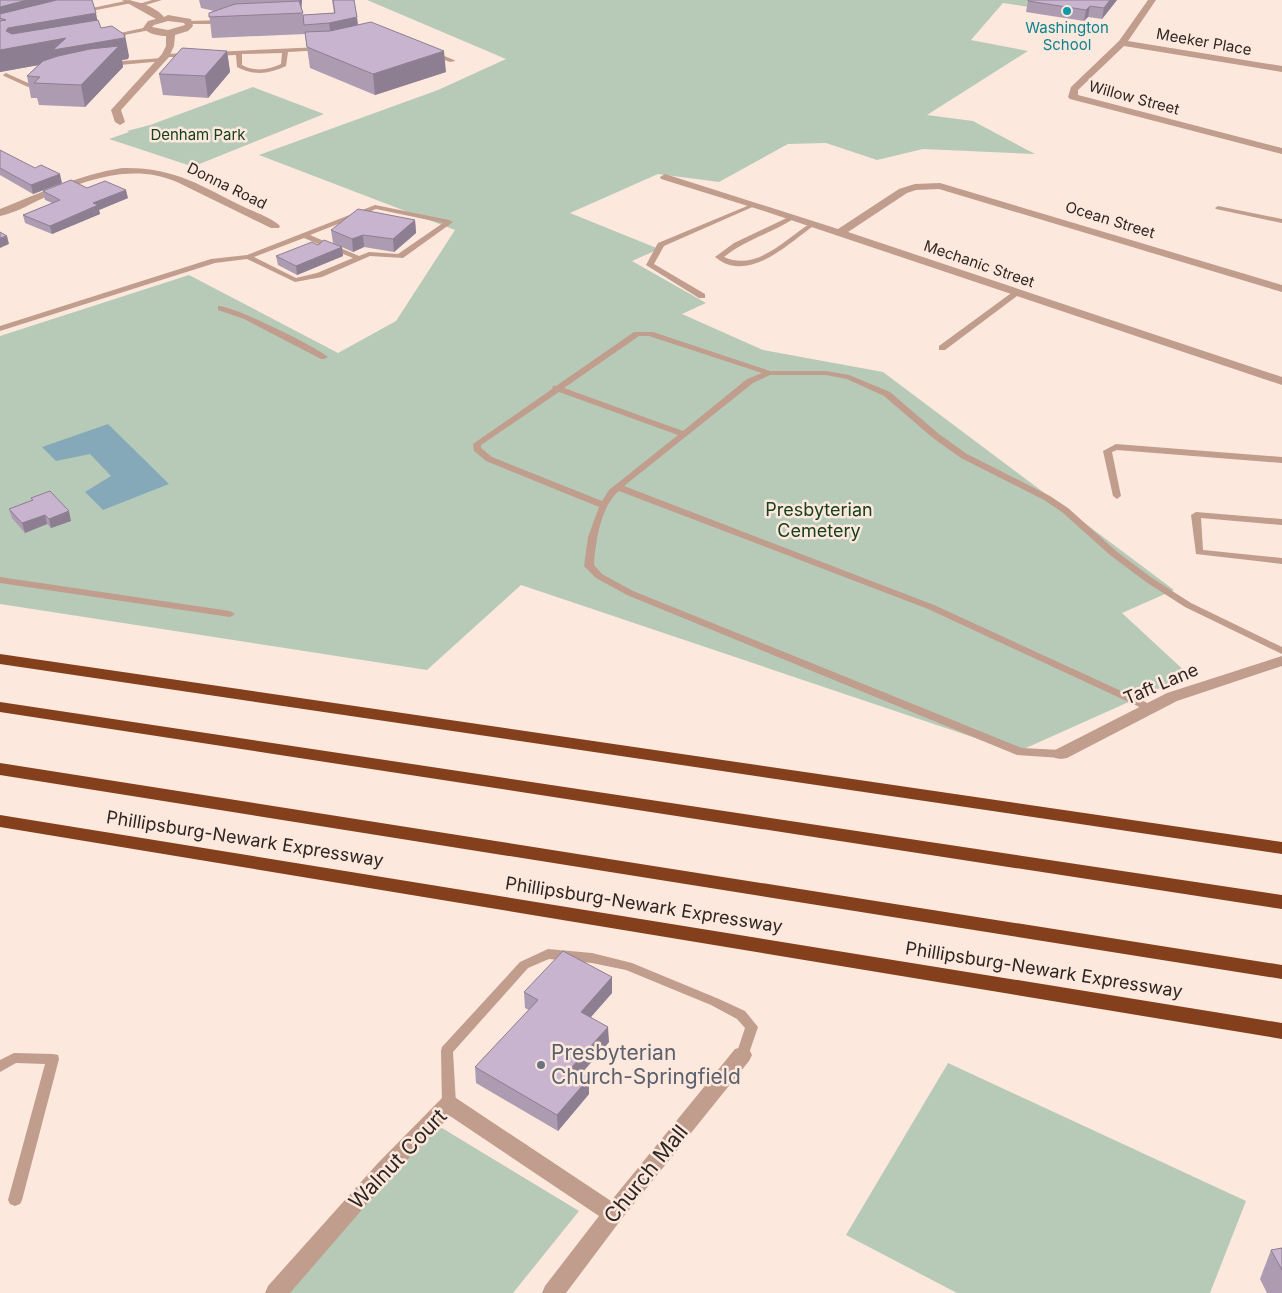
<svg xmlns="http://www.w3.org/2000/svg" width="1282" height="1293" font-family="Inter,sans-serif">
<rect width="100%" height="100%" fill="#fde8dd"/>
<!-- green -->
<g fill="#b7cab8">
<polygon points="367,0 1035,0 1029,7 1003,3 971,40 1028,51 927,115 973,121 1035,154 923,149 877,160 826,143 788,144 719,182 658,174 570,213 659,249 632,261 706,303 682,314 763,350 883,372 1174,590 1122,613 1189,675 1017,752 521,585 427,670 0,604 0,336 189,275 338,353 396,321 455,230 259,155 438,90 506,59"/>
<polygon points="253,87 324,114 197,165 191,166 109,139 129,132 127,131 150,125"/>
<polygon points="948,1063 1246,1201 1210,1293 957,1293 846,1235"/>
<polygon points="437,1125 579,1211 513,1293 284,1293"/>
</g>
<!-- water -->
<polygon fill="#86a9b9" points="108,424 169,484 103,510 85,492 111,476 90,454 56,461 42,447"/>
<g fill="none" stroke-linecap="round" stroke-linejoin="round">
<!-- lane -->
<g fill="#c09d8d" fill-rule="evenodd">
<polygon points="130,0 132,1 132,3 81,13 78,11"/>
<polygon points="152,0 162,0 139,7 136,5"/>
<polygon points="189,21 223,20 226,22 223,24 187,24 187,22"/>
<polygon points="148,27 150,28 150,30 109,38 106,36"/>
<path d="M 321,47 L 323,48 L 323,50 L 288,52 L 286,66 C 269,74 254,76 237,67 L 236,55 L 213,56 L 210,54 L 213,52 ZM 282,53 L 281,64 C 268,70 255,72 242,65 L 242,54 Z"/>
<polygon points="432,51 454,60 455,61 450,62 430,54 429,53"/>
<polygon points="165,54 189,53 192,55 189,57 163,57 163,55"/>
<polygon points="162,58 165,60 164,61 109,66 106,64 109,62"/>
<polygon points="6,73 28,83 39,78 42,80 28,87 4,76 3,75"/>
<polygon points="752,204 757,205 664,246 654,264 705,294 705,298 699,298 646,265 658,243"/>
<path d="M 375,205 L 449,220 L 453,222 L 403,258 L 370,256 L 322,277 L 295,282 L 247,259 L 215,263 L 0,331 L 0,326 L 211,259 L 247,255 ZM 376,209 L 443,223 L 398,254 L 369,252 L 359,256 L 310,235 ZM 304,238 L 353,258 L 317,273 L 296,278 L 254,257 Z"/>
<polygon points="1218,206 1282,219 1282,223 1216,209 1215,208"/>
<path d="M 793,215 L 795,216 L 795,218 C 772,233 745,240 724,257 C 757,272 785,239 811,223 L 815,223 L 815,225 C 788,243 749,285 715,257 L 734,243 Z"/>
<polygon points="1014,291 1017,291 1021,293 945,350 939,350 939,346"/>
<path d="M 218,306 C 232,305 317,347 328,357 L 324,359 L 321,359 L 244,319 L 218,310 Z"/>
<path d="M 634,332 L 653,332 L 770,371 L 826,371 L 849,375 L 890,392 L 939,434 L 967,454 L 1050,496 L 1068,508 L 1116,551 L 1152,578 L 1191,603 L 1282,647 L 1282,654 L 1185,607 L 1146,582 L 1110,555 L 1062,512 L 1044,500 L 961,458 L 933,438 L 884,396 L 847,379 L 826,375 L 770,375 L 753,383 L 624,486 L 934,605 L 1154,706 L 1155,708 L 1154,710 L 1146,710 L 928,609 L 619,491 C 601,505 595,543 594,565 L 602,574 L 633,591 L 1022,748 L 1061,750 L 1066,754 L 1061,758 L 1017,755 L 627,595 L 596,578 L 584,566 L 588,537 L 599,507 L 486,461 L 474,451 L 473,444 L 552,389 L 553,386 L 556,386 ZM 639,336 L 649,336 L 762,373 L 747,379 L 683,431 L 564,388 ZM 559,392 L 678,435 L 609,490 L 602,501 L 492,457 L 481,448 L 481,445 Z"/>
<polygon points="1116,444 1282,457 1282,463 1117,450 1112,452 1121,496 1117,499 1113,496 1103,451"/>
<polygon points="1196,512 1282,519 1282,525 1201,518 1203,550 1282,558 1282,564 1196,554 1191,515"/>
<polygon points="0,577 230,611 235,614 230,617 0,583"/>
<polygon points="548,949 592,953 632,963 719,999 745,1011 758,1027 747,1059 742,1060 737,1059 736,1055 745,1028 737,1019 711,1005 626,970 592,963 549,959 528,968 453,1052 456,1104 454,1108 449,1109 444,1108 442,1104 441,1051 442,1047 520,962"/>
<polygon points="14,1053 53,1054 58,1055 59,1059 22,1200 20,1204 15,1206 10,1204 8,1200 45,1064 16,1063 0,1072 0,1060"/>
</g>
<!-- street -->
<g fill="#c09d8d" fill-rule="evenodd">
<path d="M 122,0 C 135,0 155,6 164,17 L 168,15 L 191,19 L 193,26 L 188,31 L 175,35 L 174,46 L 169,57 L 121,110 L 125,122 L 120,125 L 115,122 L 111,110 L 162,54 L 166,46 L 166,36 C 158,36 149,34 143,28 L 148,21 L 156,19 ZM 168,21 L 184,23 L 185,25 L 168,30 L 152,27 L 154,25 Z"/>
<polygon points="1148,0 1156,0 1128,41 1282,66 1282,72 1124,46 1078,90 1078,95 1282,148 1282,154 1070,99 1068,97 1071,87 1119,41"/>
<path d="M 122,168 C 175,167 201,186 246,208 C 257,213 272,218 280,226 L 279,228 L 271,228 L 177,182 C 131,162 83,181 39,200 C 27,206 14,213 0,216 L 0,209 C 40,193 79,175 122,168 Z"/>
<polygon points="665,174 838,229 899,189 915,184 940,183 1282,285 1282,292 939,189 916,190 907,193 848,232 1282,377 1282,385 764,211 661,179 660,177"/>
<polygon points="1282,656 1282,666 1177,701 1067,758 1061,759 1055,758 1053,754 1055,750 1167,693"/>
<polygon points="742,1047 749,1049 752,1055 749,1061 620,1221 566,1293 542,1293 545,1286 599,1216 450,1116 392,1175 290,1293 265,1293 268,1286 378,1163 442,1098 449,1096 456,1098 611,1201 735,1049"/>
</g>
<!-- highway -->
<g fill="#84401d" fill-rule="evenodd">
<polygon points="0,654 1282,842 1282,854 0,664"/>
<polygon points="0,702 1282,895 1282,909 0,712"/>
<polygon points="0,763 1282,965 1282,979 0,775"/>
<polygon points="0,815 1282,1023 1282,1039 0,827"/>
</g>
</g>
<!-- wall -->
<g fill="#ad9bb2">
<polygon points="0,0 97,20 101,28 129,56 128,59 122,60 123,67 85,107 39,105 37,98 31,98 27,76 38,65 0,72"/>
<polygon points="199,0 302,0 301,8 303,15 334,13 332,0 354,0 358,25 446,72 375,95 310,68 305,34 212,38 209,13 214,11 201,8"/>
<polygon points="1117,0 1102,19 1088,17 1084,21 1026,12 1028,1"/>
<polygon points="227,51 230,72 208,98 163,95 159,74"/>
<polygon points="0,150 62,183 33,194 0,175"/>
<polygon points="87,188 128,198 99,210 100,214 52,234 25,223 23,215 52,203 45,200 43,191"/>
<polygon points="415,220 416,233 394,252 364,247 353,252 333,243 331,230"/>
<polygon points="318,245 342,247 343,256 297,275 278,265 276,256"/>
<polygon points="31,498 71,521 51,528 47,524 25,533 12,518 9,509 32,501"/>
<polygon points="612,977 612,993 591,1017 609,1042 581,1074 589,1078 589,1094 558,1131 476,1083 475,1067 529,1010 525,1008 524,992"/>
<polygon points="1282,1248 1282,1293 1267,1293 1260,1279 1271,1250"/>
</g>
<!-- shaded-wall -->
<g fill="#8d7e91">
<polygon points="27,0 90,0 6,20 0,18 0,7"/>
<polygon points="299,0 302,0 301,14"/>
<polygon points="1110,0 1117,0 1102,19 1104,8"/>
<polygon points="1090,6 1088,17 1084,21 1086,10"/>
<polygon points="96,13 100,34 125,35 129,56 128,59 122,60 123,67 85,107 81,85 56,62 0,72 0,50 6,31 8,28"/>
<polygon points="357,17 359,37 332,44 329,23"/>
<polygon points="227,51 230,72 208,98 205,76"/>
<polygon points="444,51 446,72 375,95 373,74"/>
<polygon points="60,174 62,183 33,194 31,185"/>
<polygon points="126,190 128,198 99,210 100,214 52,234 50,226 93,203"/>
<polygon points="415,220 416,233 394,252 393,239"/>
<polygon points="363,235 364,247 353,252 352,239"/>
<polygon points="7,236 9,244 0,248 0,238"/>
<polygon points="342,247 343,256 297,275 296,266"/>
<polygon points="69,511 71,521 51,528 49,519"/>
<polygon points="45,515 47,524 25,533 22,523"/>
<polygon points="612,977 612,993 582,1027 581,1012"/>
<polygon points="608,1027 609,1042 572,1084 571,1068"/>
<polygon points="589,1078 589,1094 558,1131 557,1115"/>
</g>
<!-- building -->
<g fill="#c9b4cf" stroke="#8d7e91">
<polygon points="0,0 27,0 0,7"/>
<polygon points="57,0 92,0 96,13 8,28 6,31 12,34 98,20 101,28 112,26 125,35 124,38 53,50 66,38 0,50 0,21 6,20 0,18 0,14"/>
<polygon points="333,0 354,0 357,17 329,23 304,25 303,15 335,13"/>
<polygon points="1028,0 1110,0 1104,8 1090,6 1086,10 1028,1"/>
<polygon points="299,1 303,13 209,17 209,13 235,4"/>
<polygon points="371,22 444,51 373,74 307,47 305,32 330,31"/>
<polygon points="119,46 81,85 34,83 40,77 27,76 43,61 58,56 90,49"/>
<polygon points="182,48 227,51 205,76 159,74"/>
<polygon points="0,150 35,168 41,165 60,174 31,185 0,168"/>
<polygon points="71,180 87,188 105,181 126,190 93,203 98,205 50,226 23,215 60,200 43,191"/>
<polygon points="358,209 415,220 393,239 363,235 352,239 331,230"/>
<polygon points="0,232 7,236 0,238"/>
<polygon points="324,240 342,247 296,266 276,256 312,242 318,245"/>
<polygon points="50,491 69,511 49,519 45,515 22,523 9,509 33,500 31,498"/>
<polygon points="563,951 612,977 581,1012 608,1027 571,1068 589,1078 557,1115 475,1067 538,1000 524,992"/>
<polygon points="1282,1248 1282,1270 1271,1250"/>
</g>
<!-- markers -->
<circle fill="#0f9aa8" stroke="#fde8dd" stroke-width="2" cx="1067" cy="11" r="5"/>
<circle fill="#6b7280" stroke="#fde8dd" stroke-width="2" cx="541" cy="1065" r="5"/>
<g text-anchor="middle" stroke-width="5" stroke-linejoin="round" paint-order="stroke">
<!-- far-culture labels -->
<g font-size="15" fill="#0d838f" stroke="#fde8dd">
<text x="1067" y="33">Washington<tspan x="1067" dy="17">School</tspan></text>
</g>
<!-- far-street labels -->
<g font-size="15" fill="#2e2622" stroke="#fde8dd">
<text transform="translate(1204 42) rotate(10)" y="5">Meeker Place</text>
<text transform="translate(1134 98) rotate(15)" y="5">Willow Street</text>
<text transform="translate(227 186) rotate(26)" y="5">Donna Road</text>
<text transform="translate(1110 220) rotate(17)" y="5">Ocean Street</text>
<text transform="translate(979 264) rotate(19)" y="5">Mechanic Street</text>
</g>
<!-- far-park labels -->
<g font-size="15" fill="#17401d" stroke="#fde8dd">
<text x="198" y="140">Denham Park</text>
</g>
<!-- park labels -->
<g font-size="18" fill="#17401d" stroke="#fde8dd">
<text x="819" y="516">Presbyterian<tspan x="819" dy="21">Cemetery</tspan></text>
</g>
<!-- street labels -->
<g font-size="18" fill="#2e2622" stroke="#fde8dd">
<text transform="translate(1161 684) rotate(-23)" y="6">Taft Lane</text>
<text transform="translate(245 839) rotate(9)" y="6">Phillipsburg-Newark Expressway</text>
<text transform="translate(644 905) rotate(9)" y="6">Phillipsburg-Newark Expressway</text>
<text transform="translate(1044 970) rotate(9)" y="6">Phillipsburg-Newark Expressway</text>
</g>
<!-- near-worship labels -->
<g font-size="21" fill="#5b616d" stroke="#fde8dd" text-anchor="start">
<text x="551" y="1060">Presbyterian<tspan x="551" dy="24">Church-Springfield</tspan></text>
</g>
<!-- near-street labels -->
<g font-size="21" fill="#2e2622" stroke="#fde8dd">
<text transform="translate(398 1159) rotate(-46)" y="7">Walnut Court</text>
<text transform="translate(646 1174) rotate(-51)" y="7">Church Mall</text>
</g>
</g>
</svg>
